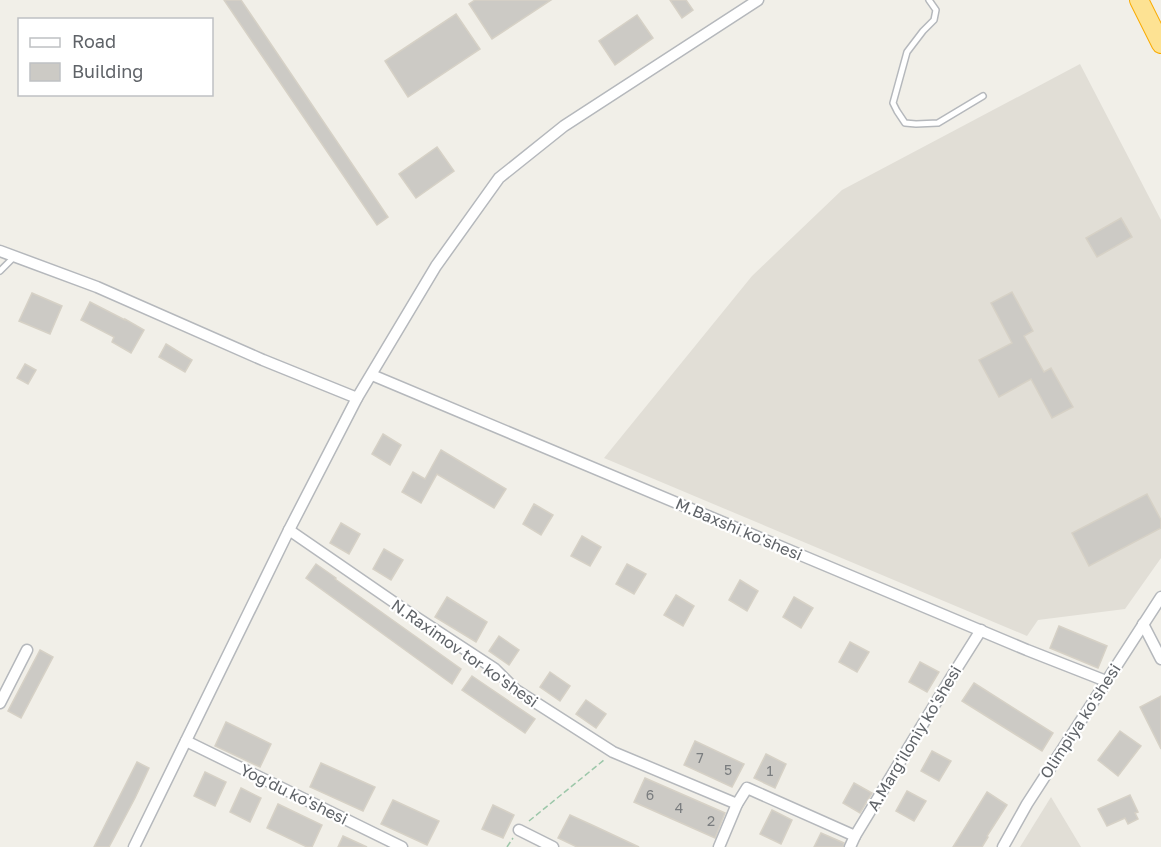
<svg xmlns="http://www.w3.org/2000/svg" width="1161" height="847" font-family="'Golos Text',sans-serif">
<rect width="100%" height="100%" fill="#f1efe8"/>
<!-- education -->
<g fill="#e1ded6">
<polygon points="1080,64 1161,220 1161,558 1125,609 1038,620 1027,636 604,458 752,276 842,190"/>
<polygon points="1051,797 1081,847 1020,847"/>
</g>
<!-- building -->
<g fill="#cccac5" stroke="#d6d1c6" stroke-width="1.5">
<polygon points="224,0 241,0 388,217 377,225"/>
<polygon points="475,0 551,0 492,39 469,4"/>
<polygon points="670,0 686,0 693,10 682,18"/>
<polygon points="456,14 480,49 408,97 385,61"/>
<polygon points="637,15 653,38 615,65 599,41"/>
<polygon points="437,147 454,171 416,198 399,174"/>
<polygon points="1121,218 1132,237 1097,257 1086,238"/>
<polygon points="1012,292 1033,331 1024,336 1044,372 1051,368 1073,407 1052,418 1031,379 999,397 979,360 1012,343 991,303"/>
<polygon points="32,293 62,306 50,334 19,321"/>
<polygon points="90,302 125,320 125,319 144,330 131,353 112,342 114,337 81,320"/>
<polygon points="166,344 192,360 185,372 159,357"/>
<polygon points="25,364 36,370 28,384 17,378"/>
<polygon points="383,434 401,445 390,465 372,454"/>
<polygon points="441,450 506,489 494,508 437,474 421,503 402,492 413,472 425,479"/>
<polygon points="1147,494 1161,520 1161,528 1089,566 1072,533"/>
<polygon points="534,504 553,515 541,535 523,524"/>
<polygon points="341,523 360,534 349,554 330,543"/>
<polygon points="582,536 601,547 590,566 571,556"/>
<polygon points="384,549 403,560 391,580 373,569"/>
<polygon points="316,564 336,578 335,579 461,669 452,684 306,578"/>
<polygon points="627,564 646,574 634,594 616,584"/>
<polygon points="740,580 758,591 747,611 729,600"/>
<polygon points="676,595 694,606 683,626 664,615"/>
<polygon points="447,597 487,622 476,642 435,617"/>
<polygon points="794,597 813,608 801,628 783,617"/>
<polygon points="1059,626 1107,646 1098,668 1050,648"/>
<polygon points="499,636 519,650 509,665 489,651"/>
<polygon points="850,642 869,652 857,672 839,662"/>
<polygon points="40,650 53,657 21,718 8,711"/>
<polygon points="920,662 939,672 927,692 909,682"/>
<polygon points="550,672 570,686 560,701 540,687"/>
<polygon points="472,676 535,719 525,733 462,690"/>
<polygon points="974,683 1053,733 1042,751 962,701"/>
<polygon points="1161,696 1161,749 1140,707"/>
<polygon points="586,700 606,714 596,728 576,714"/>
<polygon points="226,722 271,744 260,767 215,746"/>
<polygon points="1120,731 1141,746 1118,776 1098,760"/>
<polygon points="695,741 744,764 732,787 684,765"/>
<polygon points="932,751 951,761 939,781 921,771"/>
<polygon points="766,754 786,764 775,788 754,778"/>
<polygon points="137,762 149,768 135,798 109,847 94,847"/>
<polygon points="321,763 375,787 363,811 310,787"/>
<polygon points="205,772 226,782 215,806 194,796"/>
<polygon points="645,778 725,813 715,838 634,802"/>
<polygon points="854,783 872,793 860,813 843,803"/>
<polygon points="241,788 261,798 250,822 230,812"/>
<polygon points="907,791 926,801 914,821 896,811"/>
<polygon points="987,792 1007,805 987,836 988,837 982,847 953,847"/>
<polygon points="1130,795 1138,812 1135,813 1138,819 1128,824 1125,818 1107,826 1098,809"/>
<polygon points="393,800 439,821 427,845 381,824"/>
<polygon points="278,804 322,825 312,847 307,847 267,828"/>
<polygon points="493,805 514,815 503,838 482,829"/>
<polygon points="772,810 792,820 781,844 760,834"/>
<polygon points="570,815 592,825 639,847 577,847 558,838"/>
<polygon points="821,833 844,843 843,847 814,847"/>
<polygon points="343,836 367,847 338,847"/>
</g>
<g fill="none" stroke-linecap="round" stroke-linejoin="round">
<defs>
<g id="lane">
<polyline points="929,0 936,10 934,20 923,31 907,52 893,103 897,111 905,123 916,124 938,123 983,96"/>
<polyline points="0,271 14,257"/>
</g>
<g id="street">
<polyline points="0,251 97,287 263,360 357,398"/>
<polyline points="372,375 1027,650 1106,681"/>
<polyline points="289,530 411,614 495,669 516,690 613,752 737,804"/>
<polyline points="1143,624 1161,659"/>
<polyline points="0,703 27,650"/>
<polyline points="186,741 402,847"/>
<polyline points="519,830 553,847"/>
<polyline points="134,847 289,530 357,398 436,266 499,178 564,126 758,0"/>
<polyline points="719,847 737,804 747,788 855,836"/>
<polyline points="850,847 855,836 952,676 981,630"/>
<polyline points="1003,847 1027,804 1161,597"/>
</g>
<polyline id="highway" points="1139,0 1161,44"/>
</defs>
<!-- lane casing -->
<use href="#lane" stroke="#b5b8bc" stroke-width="8"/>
<!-- street casing -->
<use href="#street" stroke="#b5b8bc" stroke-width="13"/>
<!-- highway casing -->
<use href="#highway" stroke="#f9ab00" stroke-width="20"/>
<!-- path -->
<g stroke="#9cc7a9" stroke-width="1.5" stroke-dasharray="6 3" stroke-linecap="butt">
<polyline points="529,821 604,760"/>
<polyline points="507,847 513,838"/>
</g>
<!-- lane -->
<use href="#lane" stroke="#fff" stroke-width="5"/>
<!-- street -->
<use href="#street" stroke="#fff" stroke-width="10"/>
<!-- highway -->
<use href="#highway" stroke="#fde293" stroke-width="18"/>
</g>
<g text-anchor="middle" stroke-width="4.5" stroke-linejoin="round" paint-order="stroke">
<!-- number labels -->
<g font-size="14" fill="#7a7d7f">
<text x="700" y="763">7</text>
<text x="728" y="775">5</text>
<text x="770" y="776">1</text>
<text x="650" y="800">6</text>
<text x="679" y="813">4</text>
<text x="711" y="826">2</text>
</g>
<!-- street labels -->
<g font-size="16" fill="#5f6368" stroke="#fff">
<text transform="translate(739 529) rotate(23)" y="6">M.Baxshi ko'shesi</text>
<text transform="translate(465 653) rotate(35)" y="6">N.Raximov tor ko'shesi</text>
<text transform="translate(1080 721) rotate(-57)" y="6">Olimpiya ko'shesi</text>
<text transform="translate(914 738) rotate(-59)" y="6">A.Marg'iloniy ko'shesi</text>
<text transform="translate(294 794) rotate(26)" y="6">Yog'du ko'shesi</text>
</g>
</g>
<!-- legend -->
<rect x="18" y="18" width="195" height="78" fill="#ffffff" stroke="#bfc1c3" stroke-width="1.5"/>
<rect x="30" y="38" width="30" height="9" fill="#ffffff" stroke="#bfc1c3" stroke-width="1.5"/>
<text x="72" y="48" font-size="18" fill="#5f6368">Road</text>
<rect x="30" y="63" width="30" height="18" fill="#cccac5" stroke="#bfc1c3" stroke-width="1.5"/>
<text x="72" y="78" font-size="18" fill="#5f6368">Building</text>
</svg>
